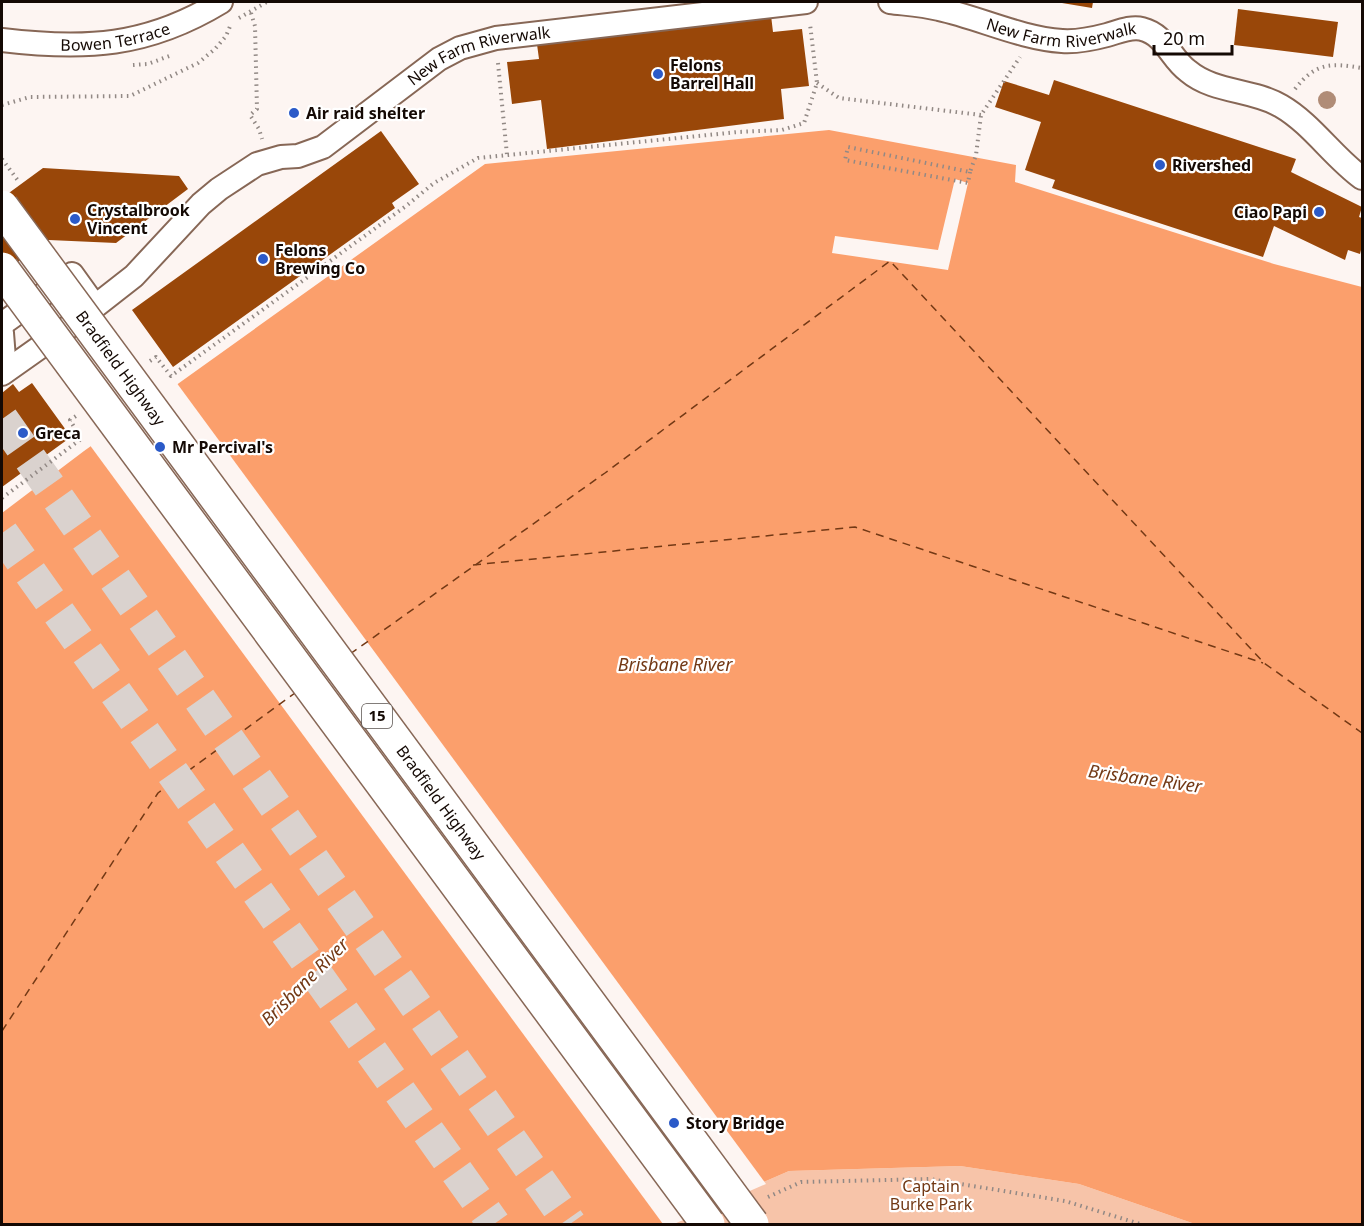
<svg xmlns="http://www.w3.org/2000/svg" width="1364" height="1226" font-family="'Noto Sans',sans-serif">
<rect width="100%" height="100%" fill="#fdf5f2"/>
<!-- green -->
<polygon fill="#f7c4a9" points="960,1166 1079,1184 1195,1224 666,1224 789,1171"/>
<!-- water -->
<polygon fill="#fb9f6c" points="829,130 1016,165 1015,182 1274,264 1362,287 1362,1224 1195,1224 1079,1184 960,1166 789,1171 666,1224 2,1224 2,513 84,451 485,164"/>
<!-- pier -->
<g fill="#fdf5f2">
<polygon points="955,179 968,183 948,270 832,253 835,236 938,250"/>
<polygon points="176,382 766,1184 674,1224 663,1224 89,444"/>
</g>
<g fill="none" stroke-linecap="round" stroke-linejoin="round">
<!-- ferry -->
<g stroke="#733915" stroke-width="1.5" stroke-dasharray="8 6" stroke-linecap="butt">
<polyline points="473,565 855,527 1263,663"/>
<polyline points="350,654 605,473 890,261 1264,663 1362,733"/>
<polyline points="2,1031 158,793 295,693"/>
</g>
</g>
<!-- building -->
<g fill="#994709">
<polygon points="1056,2 1093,2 1092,8"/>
<polygon points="770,7 773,32 802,29 809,86 781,89 784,119 547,149 541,100 512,104 507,62 539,59 536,37"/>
<polygon points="1238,9 1338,22 1333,57 1234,45"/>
<polygon points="1054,80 1296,159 1291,172 1362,207 1359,217 1362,218 1362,246 1360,254 1348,250 1345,260 1274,226 1263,257 1052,188 1055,180 1025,170 1041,122 995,107 1004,81 1049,95"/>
<polygon points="381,131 419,184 392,203 395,208 173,367 132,310"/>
<polygon points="43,168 179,176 188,189 116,243 49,240 2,273 2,198"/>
<polygon points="32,383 71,437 2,487 2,393 13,384 19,392"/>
</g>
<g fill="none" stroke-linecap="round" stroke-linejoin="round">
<!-- highway-tunnel -->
<g stroke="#dad2ce" stroke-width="33" stroke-dasharray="33 16" stroke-linecap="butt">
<polyline points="2,419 570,1224"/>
<polyline points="2,533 494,1224"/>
</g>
<defs>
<g id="street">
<path id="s1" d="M 890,2 C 906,4 923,5 939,9 C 980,18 1020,38 1062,41 C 1077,42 1092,39 1107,35 C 1118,32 1131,26 1142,29 C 1166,35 1170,58 1188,71 C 1214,93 1252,89 1281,106 C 1312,124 1333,157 1362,178"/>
<path id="s2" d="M 2,40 C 85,50 147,47 221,2"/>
<polyline points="2,324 72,274 95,306"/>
<polyline points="2,333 5,371"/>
<path id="s3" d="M 2,374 L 70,326 L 134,276 L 201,204 L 219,189 L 257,164 L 281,157 L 298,156 L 323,147 L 439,59 L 460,48 L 496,38 L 806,2"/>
</g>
</defs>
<!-- street casing -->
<use href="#street" stroke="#876756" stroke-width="26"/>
<!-- path -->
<g stroke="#928985" stroke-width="4" stroke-dasharray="1.5 4.5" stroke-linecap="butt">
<polyline points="251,13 255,26 257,109 250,115 259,129 262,139"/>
<polyline points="239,18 267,2"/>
<polyline points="498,63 507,155"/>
<polyline points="133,65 148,64 172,55"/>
<polyline points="817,83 839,98 981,115"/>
<path d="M 1295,89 C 1316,62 1331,63 1362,68"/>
<polyline points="2,105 30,97 130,96 198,63 215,49 226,36 231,24"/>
<polyline points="970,172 968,183 845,160 848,147 970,172 976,155 981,115 1020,57"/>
<polyline points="150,361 156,357 171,376 406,206 434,183 478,158 738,132 782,130 804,123 817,83 810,24"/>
<polyline points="2,498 81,439 70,420 76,416"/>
<polyline points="768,1197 801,1182 930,1179 1065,1201 1140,1224"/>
</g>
<!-- street -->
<use href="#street" stroke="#fff" stroke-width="22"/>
<defs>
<g id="highway-bridge">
<path id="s4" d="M 2,207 L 752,1224"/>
<polyline points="2,269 708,1224"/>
</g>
</defs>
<!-- highway-bridge casing -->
<use href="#highway-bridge" stroke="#876756" stroke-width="36" stroke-linecap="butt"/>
<!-- path-bridge -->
<polyline stroke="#928985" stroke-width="4" stroke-dasharray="1.5 4.5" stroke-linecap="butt" points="2,159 19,182"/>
<!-- highway-bridge -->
<use href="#highway-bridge" stroke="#fff" stroke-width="33"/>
</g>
<!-- trees -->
<circle fill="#b08c77" cx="1327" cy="100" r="9"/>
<!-- markers -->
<g fill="#2b5ac8" stroke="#fff" stroke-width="2">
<circle cx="658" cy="74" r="6"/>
<circle cx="294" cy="113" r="6"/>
<circle cx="1160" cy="165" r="6"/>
<circle cx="1319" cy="212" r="6"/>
<circle cx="75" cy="219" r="6"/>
<circle cx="263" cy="259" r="6"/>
<circle cx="23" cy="433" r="6"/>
<circle cx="160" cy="447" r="6"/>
<circle cx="674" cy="1123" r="6"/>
</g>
<g text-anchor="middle" stroke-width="4.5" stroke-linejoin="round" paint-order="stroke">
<!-- shield labels -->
<rect fill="#fff" stroke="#5a534f" stroke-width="1.5" x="362" y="704" width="30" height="24" rx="4.5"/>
<g font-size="15" font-weight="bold" fill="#140904">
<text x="377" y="721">15</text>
</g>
<!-- street labels -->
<g font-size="16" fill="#140904" stroke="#fff">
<text dy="6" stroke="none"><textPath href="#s1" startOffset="176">New Farm Riverwalk</textPath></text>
<text dy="6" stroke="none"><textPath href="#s2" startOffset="114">Bowen Terrace</textPath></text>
<text dy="6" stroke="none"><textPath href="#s3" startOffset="585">New Farm Riverwalk</textPath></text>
<text dy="6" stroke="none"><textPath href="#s4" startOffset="200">Bradfield Highway</textPath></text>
<text dy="6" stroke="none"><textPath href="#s4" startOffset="740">Bradfield Highway</textPath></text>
</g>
<!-- poi labels -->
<g font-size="16" font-weight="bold" fill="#140904" stroke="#fff" text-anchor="start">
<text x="670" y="71">Felons<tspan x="670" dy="18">Barrel Hall</tspan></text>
<text x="306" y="119">Air raid shelter</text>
<text x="1172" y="171">Rivershed</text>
<text x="87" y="216">Crystalbrook<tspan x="87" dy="18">Vincent</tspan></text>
<text x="1307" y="218" text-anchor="end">Ciao Papi</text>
<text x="275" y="256">Felons<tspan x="275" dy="18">Brewing Co</tspan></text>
<text x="35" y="439">Greca</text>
<text x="172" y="453">Mr Percival's</text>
<text x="686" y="1129">Story Bridge</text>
</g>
<!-- park labels -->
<g font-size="16" fill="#713712" stroke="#fff">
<text x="931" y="1192">Captain<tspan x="931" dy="18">Burke Park</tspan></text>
</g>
<!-- water labels -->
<g font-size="18" font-style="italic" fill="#733915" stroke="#fff">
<text x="675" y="671">Brisbane River</text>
<text transform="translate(1145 779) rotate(8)" y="6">Brisbane River</text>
<text transform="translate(305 982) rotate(-45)" y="6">Brisbane River</text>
</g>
</g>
<!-- border -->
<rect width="1364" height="1226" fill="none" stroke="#140904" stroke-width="6"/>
<!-- scale -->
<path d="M1154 45v9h78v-9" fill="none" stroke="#140904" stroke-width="3"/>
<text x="1163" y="45" font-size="18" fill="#140904" stroke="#ffffff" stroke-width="4.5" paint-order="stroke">20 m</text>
</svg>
